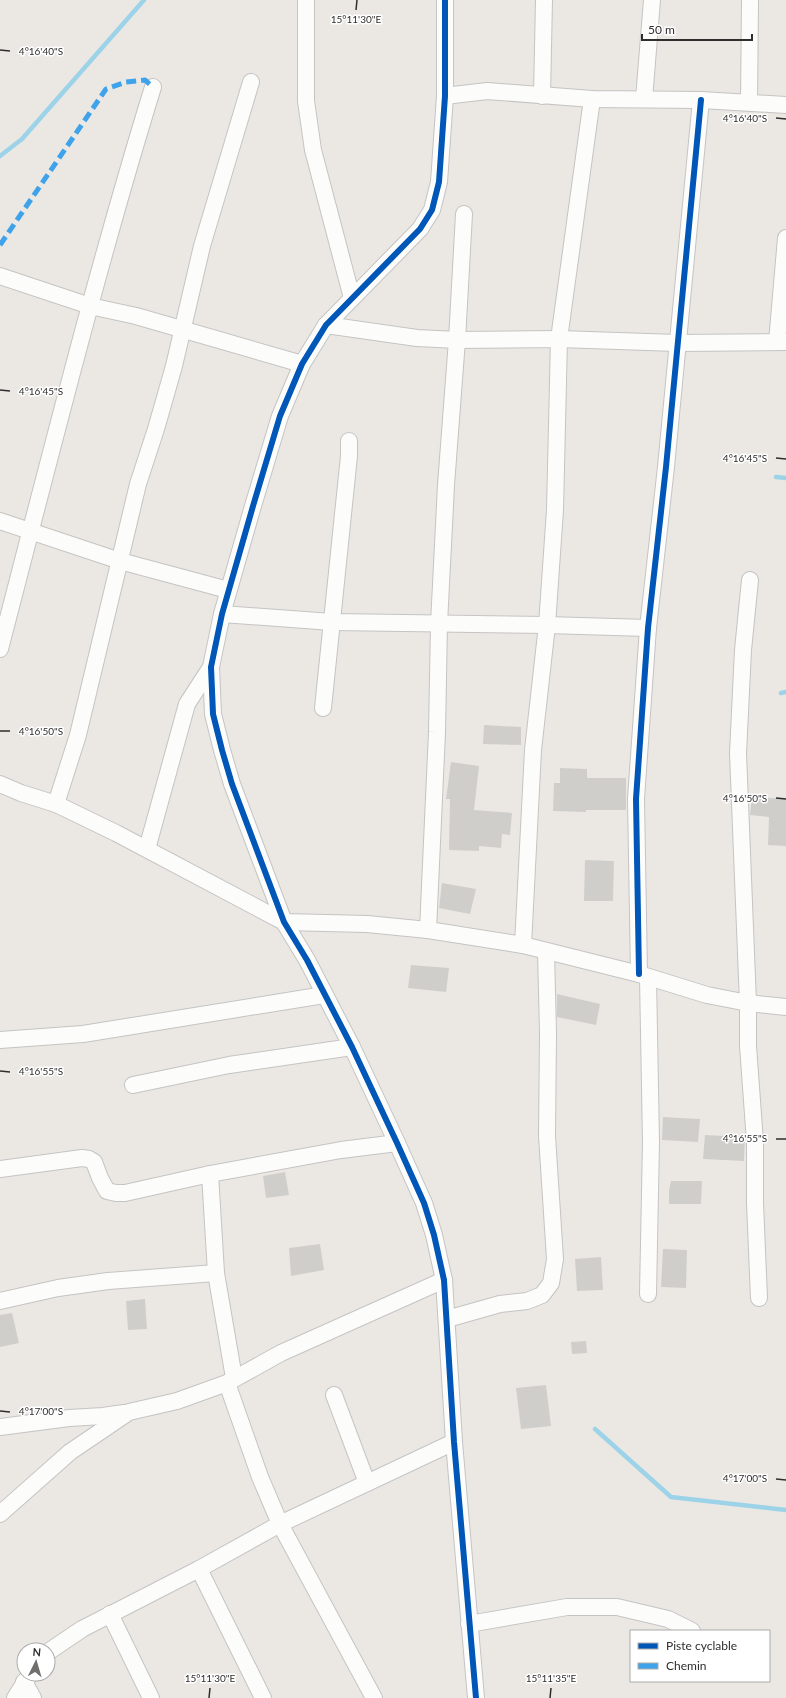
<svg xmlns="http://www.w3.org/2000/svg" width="786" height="1698" font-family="Lato,sans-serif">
<rect width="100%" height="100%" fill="#ebe8e4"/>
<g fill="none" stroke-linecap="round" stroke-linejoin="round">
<!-- stream -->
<g stroke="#9cd3e8" stroke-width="4.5">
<polyline points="0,156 22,139 144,0"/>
<polyline points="776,477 786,478"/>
<polyline points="781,693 786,692"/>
<polyline points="595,1429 671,1497 786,1510"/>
</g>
</g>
<!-- building -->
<g fill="#d0cecb">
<polygon points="484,725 521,727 521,745 483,744"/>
<polygon points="451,762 479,766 474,810 512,813 510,835 502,834 501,848 479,846 479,851 449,850 450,799 446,799"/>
<polygon points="560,768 587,769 587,778 626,778 626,810 586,810 586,812 553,811 554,783 560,783"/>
<polygon points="752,797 786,799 786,846 768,845 769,817 750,815"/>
<polygon points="585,860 614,861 613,901 584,901"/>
<polygon points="442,883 476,889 470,914 439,908"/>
<polygon points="411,965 449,968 446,992 408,988"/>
<polygon points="557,994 600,1004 596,1025 557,1017"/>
<polygon points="663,1117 700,1119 698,1142 662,1140"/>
<polygon points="705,1135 745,1137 744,1161 703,1159"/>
<polygon points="285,1172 289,1195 266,1198 263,1176"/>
<polygon points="671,1181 702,1181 701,1204 669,1204 669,1190"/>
<polygon points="320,1244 324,1270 291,1276 289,1248"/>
<polygon points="663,1249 687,1250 686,1288 661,1287"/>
<polygon points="601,1257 603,1290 577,1291 575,1259"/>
<polygon points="145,1299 147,1329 128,1330 126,1301"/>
<polygon points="12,1313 19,1343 0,1347 0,1315"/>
<polygon points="586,1341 587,1353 572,1354 571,1342"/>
<polygon points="546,1385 551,1426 521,1429 516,1388"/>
</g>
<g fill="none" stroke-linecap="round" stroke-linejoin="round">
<defs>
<g id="minor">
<polyline points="306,0 306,101 313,150 352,298"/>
<polyline points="445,0 445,96 439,182 432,210 420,229 326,325 302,364 280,416 253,506 222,614 211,667 213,714 222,750 232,784 284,922 307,960 352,1047 397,1143 424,1203 434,1235 444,1280 454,1442 476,1698"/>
<polyline points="445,96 487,91 592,99 701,100 786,105"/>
<polyline points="542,96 544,0"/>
<polyline points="644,99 652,0"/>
<polyline points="749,102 750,0"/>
<polyline points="0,276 90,306 136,316 302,364"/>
<polyline points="326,325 417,338 457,340 559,339 677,343 786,342"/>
<polyline points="777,342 786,238"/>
<polyline points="0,521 120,561 228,590"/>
<polyline points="750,580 743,650 738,753 748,1003 748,1046 755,1142 755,1203 759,1298"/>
<polyline points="222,614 332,622 547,625 648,628"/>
<path d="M 0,649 C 49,461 96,272 153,87"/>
<polyline points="323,708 349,456 349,441"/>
<polyline points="0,784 21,793 56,804 116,833 284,922 367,924 428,930 523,945 639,974 707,995 748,1003 786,1007"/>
<polyline points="56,804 78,735 138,484 156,429 174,366 202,246 251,82"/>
<polyline points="147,849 187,704 211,667"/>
<polyline points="428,930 437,732 439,624 446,485 457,340 464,214"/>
<polyline points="523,945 533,750 547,625 555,510 559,339 592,99"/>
<polyline points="639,974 636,799 648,628 666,467 701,100"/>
<polyline points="648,977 651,1142 648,1294"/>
<polyline points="0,1040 83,1034 324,995"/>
<polyline points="133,1085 229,1065 352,1047"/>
<polyline points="0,1169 82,1158 89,1159 94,1162 100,1178 107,1191 116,1193 125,1193 210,1174 341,1150 397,1143"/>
<polyline points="210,1174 216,1273 234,1378"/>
<polyline points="0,1301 58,1288 108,1281 216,1273"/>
<polyline points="447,1319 500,1304 527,1301 542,1295 551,1283 555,1259 547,1136 548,1033 546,951"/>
<polyline points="227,1383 260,1477 280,1524 374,1698"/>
<polyline points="334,1395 367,1483"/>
<polyline points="0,1427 69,1418 103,1416 124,1413"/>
<polyline points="0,1514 70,1452 129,1412 177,1401 227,1383 281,1353 444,1280"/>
<polyline points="199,1569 263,1698"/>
<polyline points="110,1614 151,1698"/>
<polyline points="469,1624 567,1607 617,1607 668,1619 692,1631"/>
<polyline points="48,1652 82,1629 199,1569 280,1524 454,1442"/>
<polyline points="24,1682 33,1698"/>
<polyline points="15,1698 30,1674"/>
</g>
</defs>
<!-- minor casing -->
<use href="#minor" stroke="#c5c4c4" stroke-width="18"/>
<!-- minor -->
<use href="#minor" stroke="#fcfcfb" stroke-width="16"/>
<!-- quiet -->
<polyline stroke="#3ea3eb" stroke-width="5" stroke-dasharray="10 5" stroke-linecap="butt" points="0,245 106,89 126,82 145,80 153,87"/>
<defs>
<g id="cycleway">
<polyline points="445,0 445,96 439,182 432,210 420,229 326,325 302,364 280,416 253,506 222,614 211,667 213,714 222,750 232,784 284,922 307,960 352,1047 397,1143 424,1203 434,1235 444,1280 454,1442 476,1698"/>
<polyline points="639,974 636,799 648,628 666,467 701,100"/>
</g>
</defs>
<!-- cycleway casing -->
<use href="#cycleway" stroke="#fff" stroke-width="8"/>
<!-- cycleway -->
<use href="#cycleway" stroke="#0057b8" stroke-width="6"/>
</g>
<!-- ticks -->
<path fill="none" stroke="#2e2e2e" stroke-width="1.5" d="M 356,10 L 357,0M 0,50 L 10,51M 776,118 L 786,119M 0,390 L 10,391M 776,458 L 786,459M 0,731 L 10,731M 776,798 L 786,799M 0,1071 L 10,1072M 776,1139 L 786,1139M 0,1411 L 10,1412M 776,1479 L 786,1480M 209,1698 L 210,1688M 550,1698 L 551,1688"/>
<g font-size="10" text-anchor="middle" fill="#2e2e2e" stroke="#fff" stroke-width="3" stroke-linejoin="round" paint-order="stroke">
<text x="356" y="23">15°11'30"E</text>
<text x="41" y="55">4°16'40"S</text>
<text x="745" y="122">4°16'40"S</text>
<text x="41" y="395">4°16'45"S</text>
<text x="745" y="462">4°16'45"S</text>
<text x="41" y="735">4°16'50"S</text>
<text x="745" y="802">4°16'50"S</text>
<text x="41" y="1075">4°16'55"S</text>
<text x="745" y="1142">4°16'55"S</text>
<text x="41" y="1415">4°17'00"S</text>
<text x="745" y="1482">4°17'00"S</text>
<text x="210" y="1682">15°11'30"E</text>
<text x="551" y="1682">15°11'35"E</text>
</g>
<!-- legend -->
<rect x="630" y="1630" width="140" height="52" fill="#ffffff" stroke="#ababab"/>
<rect x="638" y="1643" width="20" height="6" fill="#0057b8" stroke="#ababab"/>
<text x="666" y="1650" font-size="12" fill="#2e2e2e">Piste cyclable</text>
<rect x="638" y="1663" width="20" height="6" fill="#3ea3eb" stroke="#ababab"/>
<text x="666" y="1670" font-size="12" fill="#2e2e2e">Chemin</text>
<!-- north arrow -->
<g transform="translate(36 1662) rotate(5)"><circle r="19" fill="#ffffff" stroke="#ababab"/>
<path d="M0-3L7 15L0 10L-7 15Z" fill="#706f6e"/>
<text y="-6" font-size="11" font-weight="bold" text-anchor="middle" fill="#2e2e2e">N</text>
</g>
<!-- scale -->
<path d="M642 34v6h110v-6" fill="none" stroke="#2e2e2e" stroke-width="2"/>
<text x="648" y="34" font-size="12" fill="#2e2e2e" stroke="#ffffff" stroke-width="3" paint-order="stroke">50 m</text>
</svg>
